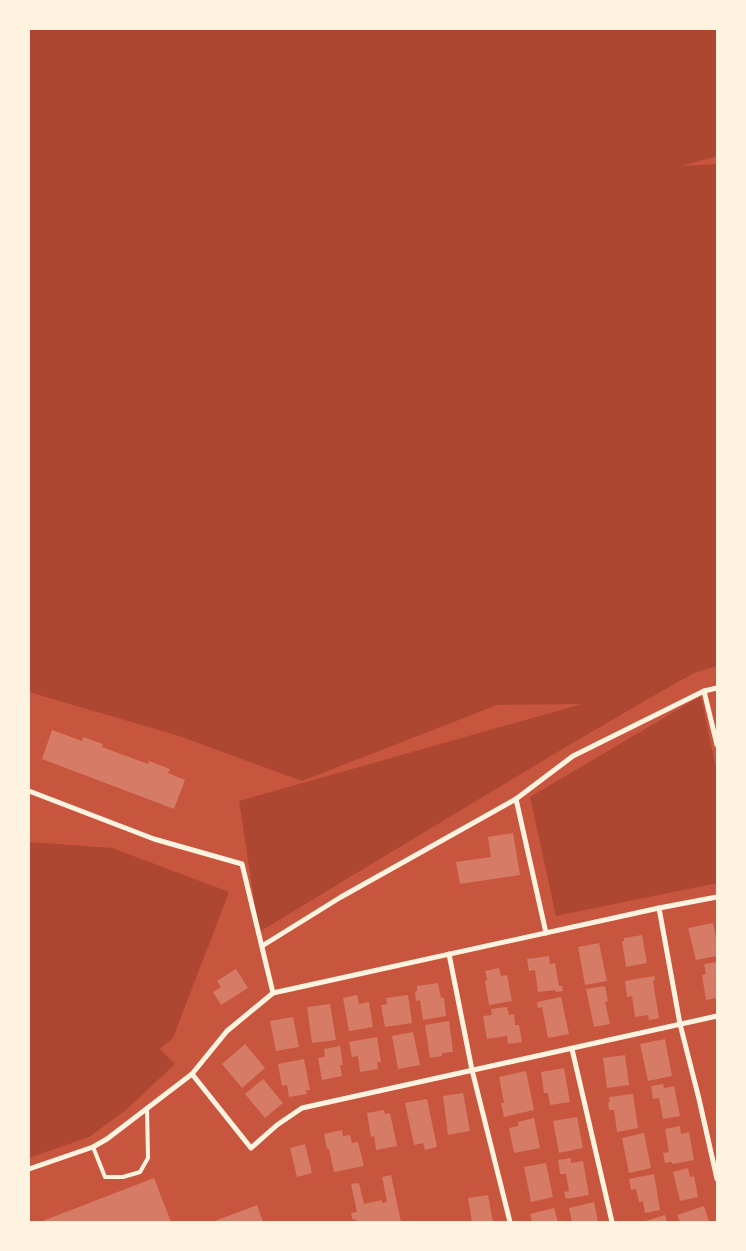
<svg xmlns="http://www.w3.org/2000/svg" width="746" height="1251" font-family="Arial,sans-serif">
<rect width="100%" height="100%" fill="#c8553d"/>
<!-- green -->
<g fill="#ae4732">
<polygon points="29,29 717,29 717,156 682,166 717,164 717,666 694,673 648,699 554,754 259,932 239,801 582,704 497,705 302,781 179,736 29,692"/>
<polygon points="701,696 717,773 717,883 556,916 530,797"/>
<polygon points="29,842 112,848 229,892 173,1038 160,1049 175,1064 126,1110 89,1137 29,1158"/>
</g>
<!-- building -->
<g fill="#d67c66">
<polygon points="52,730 82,741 83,737 103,744 102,747 148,764 149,761 170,769 168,773 185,780 174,809 42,759"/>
<polygon points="513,833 520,875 460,884 456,862 491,857 488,837"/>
<polygon points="713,923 717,944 717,956 696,960 688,928"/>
<polygon points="642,935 647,963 626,967 622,941 624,941 624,938"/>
<polygon points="599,943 607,981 585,985 578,947"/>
<polygon points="549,956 550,964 555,963 559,986 562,986 563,991 556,992 555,990 538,992 535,970 529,971 527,959"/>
<polygon points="717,962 717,998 706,1000 702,975 706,974 704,964"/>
<polygon points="499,968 501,976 507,975 512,1001 489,1005 485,981 487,980 485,971"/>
<polygon points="236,969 248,988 221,1005 213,992 221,987 217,981"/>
<polygon points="654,976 655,980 653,981 659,1018 649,1020 648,1015 635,1017 632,996 627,997 625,981"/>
<polygon points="438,983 441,998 444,998 446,1016 423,1020 420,1000 416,1001 415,992 417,991 417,986"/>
<polygon points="605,986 608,1001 605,1002 610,1024 594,1027 586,989"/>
<polygon points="357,995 359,1004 369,1002 373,1027 349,1031 343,998"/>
<polygon points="408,995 412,1023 385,1027 381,1005 387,1004 386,998"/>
<polygon points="561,997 569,1034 548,1038 542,1007 538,1008 537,1002"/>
<polygon points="330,1004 336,1040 312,1043 307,1007"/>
<polygon points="507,1007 509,1015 514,1014 515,1025 519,1025 522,1042 508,1044 507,1036 487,1039 483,1016 492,1015 491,1009"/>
<polygon points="293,1017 299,1047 276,1051 270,1021"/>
<polygon points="449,1021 453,1052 442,1053 442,1056 430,1058 425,1025"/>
<polygon points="413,1032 420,1065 398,1069 392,1036"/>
<polygon points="377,1037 381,1062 377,1062 378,1069 360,1072 358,1056 352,1057 349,1042"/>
<polygon points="665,1039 672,1076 648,1081 640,1044"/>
<polygon points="245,1044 265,1068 242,1088 222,1064"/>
<polygon points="340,1046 343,1065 340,1065 342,1076 322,1080 318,1058 325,1057 324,1049"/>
<polygon points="625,1055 629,1085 607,1088 603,1058"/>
<polygon points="304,1059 310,1090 306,1090 307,1094 289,1097 287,1085 282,1086 278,1064"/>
<polygon points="564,1068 570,1102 550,1105 548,1093 544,1093 541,1072"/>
<polygon points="526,1071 534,1110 504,1117 501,1103 504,1103 499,1077"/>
<polygon points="263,1079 283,1103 265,1118 245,1094"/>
<polygon points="663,1084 664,1088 674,1086 680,1116 663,1119 659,1098 653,1099 651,1086"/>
<polygon points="463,1093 470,1131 448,1135 443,1096"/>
<polygon points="633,1094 638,1128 617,1132 614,1110 609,1110 608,1102 610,1102 609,1097"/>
<polygon points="427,1099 437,1147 425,1150 423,1143 414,1145 405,1103"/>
<polygon points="384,1110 385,1114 390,1113 397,1146 376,1150 374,1136 371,1137 367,1113"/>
<polygon points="577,1117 583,1148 559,1153 553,1121"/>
<polygon points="534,1118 540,1148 514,1153 509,1128 518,1126 518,1122"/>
<polygon points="680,1126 681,1134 689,1132 694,1160 672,1164 672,1162 665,1163 663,1153 669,1152 665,1129"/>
<polygon points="342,1130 343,1136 350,1135 352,1143 358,1142 364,1166 334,1172 329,1149 327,1149 324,1134"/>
<polygon points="644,1133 651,1168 629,1173 622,1138"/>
<polygon points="305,1144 312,1173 297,1177 290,1148"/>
<polygon points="571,1158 571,1163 583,1161 589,1195 566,1199 564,1192 569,1191 566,1174 560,1174 558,1160"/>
<polygon points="546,1163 553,1197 531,1202 524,1167"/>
<polygon points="688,1168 690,1177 694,1176 698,1197 680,1201 673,1172"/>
<polygon points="654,1174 660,1210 645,1213 643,1201 639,1202 636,1189 631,1190 629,1179"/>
<polygon points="391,1175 401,1222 356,1222 356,1219 353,1220 351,1213 357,1212 351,1184 359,1183 364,1204 382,1200 382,1203 387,1202 382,1177"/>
<polygon points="154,1178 171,1222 40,1222"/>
<polygon points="488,1195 493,1222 472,1222 468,1198"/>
<polygon points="594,1202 598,1222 572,1222 569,1208"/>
<polygon points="257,1205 263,1222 212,1222"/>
<polygon points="704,1206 709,1222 680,1222 677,1215"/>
<polygon points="554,1208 558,1222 532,1222 530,1214"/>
<polygon points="665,1215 667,1222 642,1222"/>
</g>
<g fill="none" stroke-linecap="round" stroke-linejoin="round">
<!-- service -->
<polyline stroke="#fff3e0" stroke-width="4" points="93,1147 105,1177 123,1177 140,1172 148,1158 147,1108"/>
<!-- minor -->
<g stroke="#fff3e0" stroke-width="5">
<polyline points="704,691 717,745"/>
<polyline points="29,791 154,839 242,864 273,993"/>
<polyline points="516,799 546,933"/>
<polyline points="659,908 680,1024 699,1099 717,1179"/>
<polyline points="262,946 341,897 516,799 573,756 704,691 717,688"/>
<polyline points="449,954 472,1070 510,1222"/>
<polyline points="572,1049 612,1222"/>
<polyline points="192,1074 251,1148 277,1125 302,1108 717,1016"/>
<polyline points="29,1169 93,1147 107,1139 192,1074 227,1031 273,993 659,908 717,897"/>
</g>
</g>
<!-- border -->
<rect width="746" height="1251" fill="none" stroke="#fff3e0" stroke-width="60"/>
</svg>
